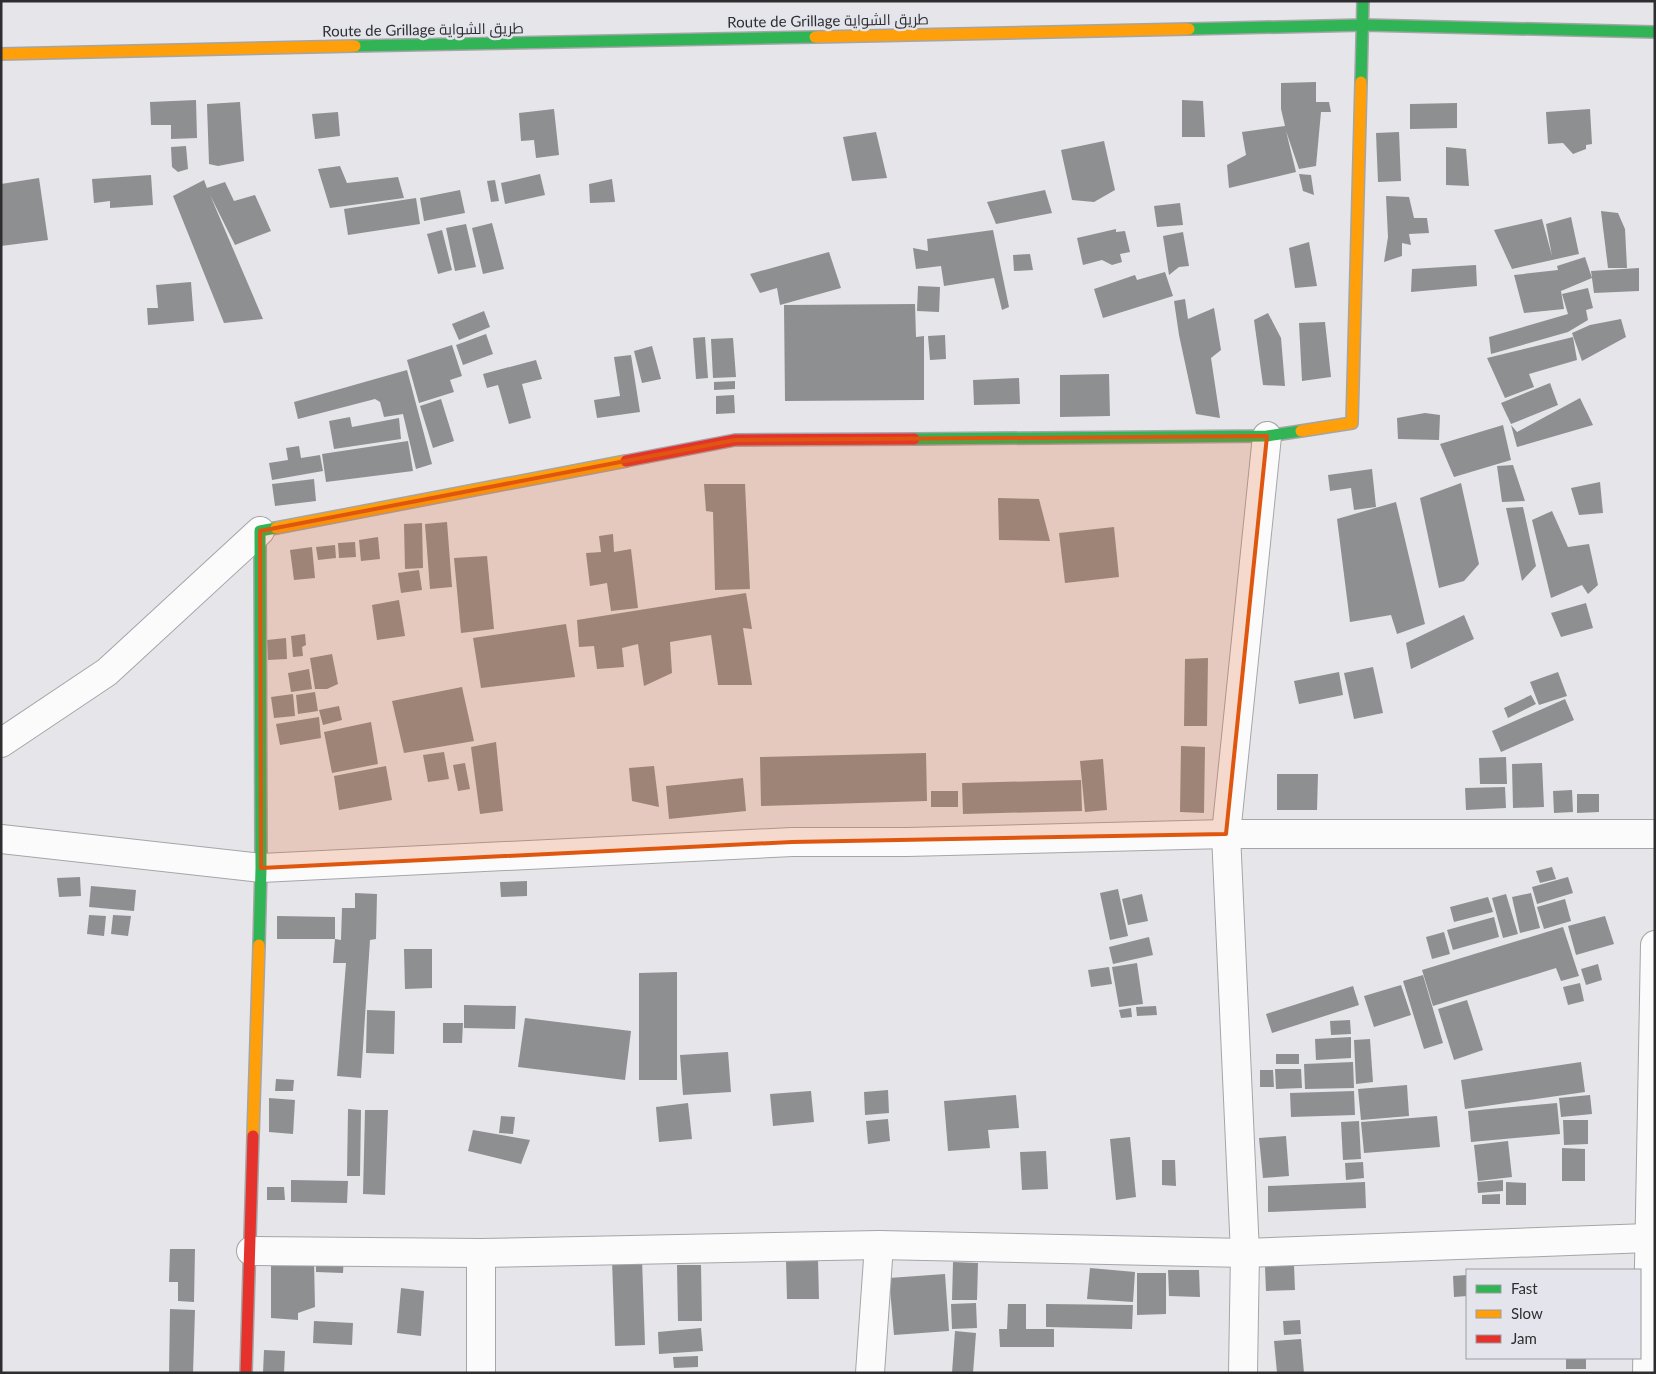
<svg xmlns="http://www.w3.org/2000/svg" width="1656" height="1374" font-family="Lato,Cairo,sans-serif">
<rect width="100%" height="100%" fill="#e6e6ea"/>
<!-- building -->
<g fill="#8e8f91">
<polygon points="1316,82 1316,102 1329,102 1331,112 1321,112 1316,166 1299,169 1286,131 1296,172 1229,188 1227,165 1246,155 1242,132 1285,126 1281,109 1281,83"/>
<polygon points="196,100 197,138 171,139 171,125 151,125 150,102"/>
<polygon points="1182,100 1203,101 1205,137 1182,137"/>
<polygon points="240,102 244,161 218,166 209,164 207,104"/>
<polygon points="1457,103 1457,128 1410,129 1410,104"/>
<polygon points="554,109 559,155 536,158 534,140 521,141 519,113"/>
<polygon points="1590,109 1592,144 1586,145 1586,149 1573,154 1563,143 1548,144 1546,112"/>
<polygon points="338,112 340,136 315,139 312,114"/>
<polygon points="876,132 887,178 852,181 843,137"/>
<polygon points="1399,132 1401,181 1378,182 1376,133"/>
<polygon points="1104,141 1115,190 1094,202 1072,200 1061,150"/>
<polygon points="186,146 188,169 178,172 172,167 171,147"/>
<polygon points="1446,147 1466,149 1469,186 1446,185"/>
<polygon points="340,166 347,183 398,177 404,198 330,208 318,169"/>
<polygon points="540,174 545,195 505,204 501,183"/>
<polygon points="1299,174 1311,175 1314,195 1303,191"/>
<polygon points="151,175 153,205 110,208 110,201 94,203 92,179"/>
<polygon points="39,178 48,240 1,246 1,184"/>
<polygon points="612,179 615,202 590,203 589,184"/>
<polygon points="204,180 207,188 225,182 234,201 255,195 271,231 235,245 210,195 263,319 224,323 173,196"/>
<polygon points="495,180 499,201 491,202 487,181"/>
<polygon points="460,190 465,213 424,221 420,198"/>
<polygon points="1045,190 1052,213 996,224 987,202"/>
<polygon points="1386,196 1409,197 1414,218 1427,218 1429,233 1409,234 1411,245 1402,243 1402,256 1384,262 1388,237"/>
<polygon points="416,198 420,224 348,235 344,209"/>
<polygon points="1180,203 1183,225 1157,227 1154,206"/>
<polygon points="1601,211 1618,213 1625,229 1627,268 1608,268"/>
<polygon points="1571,217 1579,254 1512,269 1494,230 1542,219 1552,256 1546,224"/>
<polygon points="492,223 504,269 483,274 472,228"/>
<polygon points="466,224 476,267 455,271 446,228"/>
<polygon points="1116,229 1116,232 1125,231 1130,252 1120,254 1122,262 1112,265 1102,260 1083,265 1077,238"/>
<polygon points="442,230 452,270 438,274 427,234"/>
<polygon points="993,230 1009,307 1002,310 994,278 944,286 941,266 916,269 913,248 928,251 927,239"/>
<polygon points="1183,232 1189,266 1179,267 1169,275 1163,236"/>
<polygon points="1309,242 1317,286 1295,288 1289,248"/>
<polygon points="829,252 841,288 780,305 777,288 760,293 750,274"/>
<polygon points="1030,254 1033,270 1014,271 1013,255"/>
<polygon points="1585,257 1592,278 1561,291 1564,309 1524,313 1514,275 1558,270 1557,266"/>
<polygon points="1476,265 1477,286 1411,292 1412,269"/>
<polygon points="1639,268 1639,291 1594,293 1591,271"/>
<polygon points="1165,272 1173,296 1103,318 1094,289 1135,275 1137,280"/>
<polygon points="191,282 194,321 148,325 147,308 158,308 156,285"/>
<polygon points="918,286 940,287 939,312 917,311"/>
<polygon points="1588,288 1593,308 1586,310 1588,320 1568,332 1491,354 1489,337 1568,314 1562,294"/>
<polygon points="1185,299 1188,319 1214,308 1221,350 1211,358 1220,418 1196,414 1179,335 1174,301"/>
<polygon points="915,304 916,337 924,336 924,400 785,401 784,305"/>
<polygon points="484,311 490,327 459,340 452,324"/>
<polygon points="1268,313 1281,338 1285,386 1263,385 1254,320"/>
<polygon points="1621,319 1626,337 1582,361 1572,333 1590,325"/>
<polygon points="1325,322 1331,377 1302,381 1299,323"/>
<polygon points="486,334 493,354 463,365 456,345"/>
<polygon points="945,335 946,359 930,360 928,336"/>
<polygon points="705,337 708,378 696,379 693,338"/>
<polygon points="1573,337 1577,360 1529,374 1534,387 1505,398 1487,358"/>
<polygon points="733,338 736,377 713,378 711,339"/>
<polygon points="452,345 462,376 450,380 454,392 419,403 407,360"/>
<polygon points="652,346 661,379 642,383 634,351"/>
<polygon points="631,355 640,412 597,418 594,400 620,396 614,357"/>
<polygon points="536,360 542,379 522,384 531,418 509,424 498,385 487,388 483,374"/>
<polygon points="407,370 432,464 416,469 403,414 384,417 380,402 375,399 298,419 294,402"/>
<polygon points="1109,374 1110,416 1060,417 1060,375"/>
<polygon points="1019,378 1020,404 974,405 973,380"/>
<polygon points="735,381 735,389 714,390 714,382"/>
<polygon points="1550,383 1558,405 1511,424 1501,403"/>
<polygon points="734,395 735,413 716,414 716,396"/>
<polygon points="1580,398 1593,425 1517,447 1511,425 1517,432"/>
<polygon points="441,399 454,441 433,448 420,406"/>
<polygon points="1425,413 1440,415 1439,440 1398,439 1397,418"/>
<polygon points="350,417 352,427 399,418 401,439 334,449 329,421"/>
<polygon points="1503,425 1511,460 1454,477 1440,444"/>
<polygon points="408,441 413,471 326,482 322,454"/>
<polygon points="299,446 301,458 320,455 323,471 272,480 269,463 288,460 286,448"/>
<polygon points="1513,465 1525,501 1502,502 1497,466"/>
<polygon points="1372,469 1376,507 1354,510 1351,488 1330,491 1328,475"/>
<polygon points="314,479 316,501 275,506 272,484"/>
<polygon points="1600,482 1603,513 1579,515 1571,488"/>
<polygon points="1461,483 1479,564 1464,581 1439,588 1420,498"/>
<polygon points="704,484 745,484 750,589 715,590 713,512 706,511"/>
<polygon points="998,498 1039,499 1050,541 999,540"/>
<polygon points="1396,502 1425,624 1397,634 1391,615 1350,622 1337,519"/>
<polygon points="1523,507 1536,566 1522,581 1506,508"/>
<polygon points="1552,511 1568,547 1589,544 1598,585 1588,594 1582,585 1551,598 1532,520"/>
<polygon points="447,522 452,587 430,589 425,524"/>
<polygon points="422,523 423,568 405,569 404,524"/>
<polygon points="1114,527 1119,577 1065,583 1059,533"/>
<polygon points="613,534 614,552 631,549 638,608 611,611 607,583 590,586 586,553 601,552 599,536"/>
<polygon points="378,537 380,559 361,561 359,540"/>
<polygon points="355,542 356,557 339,558 338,543"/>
<polygon points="335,545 336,558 318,560 316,547"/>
<polygon points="312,547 315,578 294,580 290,550"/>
<polygon points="487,556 494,629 461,633 454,558"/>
<polygon points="419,570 422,590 401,593 398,573"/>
<polygon points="746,593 752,629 743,628 752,685 718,685 711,635 670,642 672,673 644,686 638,644 622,648 624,667 597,669 594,646 579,647 577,620"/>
<polygon points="399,600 405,636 377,640 372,605"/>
<polygon points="1586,603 1593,628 1561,637 1551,613"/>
<polygon points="1464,615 1474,639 1411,669 1406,643"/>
<polygon points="566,624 575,677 481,688 473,638"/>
<polygon points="305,634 306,645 302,647 303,656 293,657 291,636"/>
<polygon points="286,638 287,659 268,660 267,640"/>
<polygon points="332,654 338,684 327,689 315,689 310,658"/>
<polygon points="1208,658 1207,726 1184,726 1185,659"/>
<polygon points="1373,667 1383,713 1354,719 1344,673"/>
<polygon points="309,669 312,689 291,692 288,673"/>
<polygon points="1339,672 1343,695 1299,704 1294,681"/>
<polygon points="1558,672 1567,696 1539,705 1530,682"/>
<polygon points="462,687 474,741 404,753 392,701"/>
<polygon points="315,692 318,711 298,714 296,695"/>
<polygon points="293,694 295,716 274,718 271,697"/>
<polygon points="1531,695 1536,704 1508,718 1504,708"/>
<polygon points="1565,699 1574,720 1501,752 1492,731"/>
<polygon points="339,706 342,720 323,725 319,710"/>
<polygon points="319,717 321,738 280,745 276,724"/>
<polygon points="371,722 378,764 332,773 324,732"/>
<polygon points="496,742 503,811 480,814 471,747"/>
<polygon points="1181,746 1205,747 1204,813 1180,812"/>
<polygon points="444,752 449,779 428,782 423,755"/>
<polygon points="926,753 927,801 761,806 760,757"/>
<polygon points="1506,757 1507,784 1480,784 1479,758"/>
<polygon points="1103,759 1107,810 1085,812 1080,761"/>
<polygon points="465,763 470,789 458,791 453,765"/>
<polygon points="1542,763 1544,807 1513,808 1512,764"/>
<polygon points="386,766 392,800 339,810 334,776"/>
<polygon points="654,766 659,807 632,801 629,768"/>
<polygon points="1277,774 1318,774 1317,810 1277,810"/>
<polygon points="743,778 746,811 669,819 666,786"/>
<polygon points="1081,780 1082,811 963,814 962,783"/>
<polygon points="1505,787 1506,808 1466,810 1465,788"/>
<polygon points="1572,790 1573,812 1554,813 1553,791"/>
<rect x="931" y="791" width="27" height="16"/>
<polygon points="1577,794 1599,794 1599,812 1577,813"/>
<polygon points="1552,867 1556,879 1540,883 1536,871"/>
<polygon points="80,877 81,896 59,897 57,878"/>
<polygon points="1568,877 1573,893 1537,904 1532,887"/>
<polygon points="527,881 527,896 501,897 500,882"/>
<polygon points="91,886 136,890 134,911 89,907"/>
<polygon points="1118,889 1128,936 1110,940 1100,893"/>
<polygon points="355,893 377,894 376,939 370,940 361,1078 337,1076 346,963 333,963 335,939 341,940 342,908 355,908"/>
<polygon points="1531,893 1540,928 1520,933 1512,897"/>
<polygon points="1142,894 1148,921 1128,925 1122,899"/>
<polygon points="1506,894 1518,934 1503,938 1492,898"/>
<polygon points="1488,897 1493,912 1454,922 1450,907"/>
<polygon points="1565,899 1571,921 1544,929 1537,907"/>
<polygon points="89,915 106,916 104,936 87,934"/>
<polygon points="113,915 131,916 128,936 111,934"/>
<polygon points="277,916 335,917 335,939 277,939"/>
<polygon points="1605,916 1614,944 1576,955 1568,926"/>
<polygon points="1494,917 1499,937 1453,950 1447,930"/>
<polygon points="1563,927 1579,976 1561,981 1556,968 1433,1006 1422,970"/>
<polygon points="1444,932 1450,954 1432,959 1426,937"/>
<polygon points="1149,937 1153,955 1113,964 1109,947"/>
<polygon points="404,949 432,949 432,988 405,989"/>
<polygon points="1137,963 1143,1004 1119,1007 1112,967"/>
<polygon points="1598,964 1602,980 1586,985 1581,969"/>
<polygon points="1109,967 1112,984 1091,987 1088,970"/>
<polygon points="677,972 677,1080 639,1080 639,973"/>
<polygon points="1423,975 1443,1043 1424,1049 1403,981"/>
<polygon points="1580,983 1584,1001 1568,1005 1563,987"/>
<polygon points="1401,985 1411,1015 1374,1027 1364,996"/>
<polygon points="1353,986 1359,1005 1272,1033 1266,1014"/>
<polygon points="1467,1000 1483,1050 1454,1060 1438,1009"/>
<polygon points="464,1005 516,1006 515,1029 464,1028"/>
<polygon points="1156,1006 1157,1015 1137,1016 1136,1007"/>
<polygon points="1131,1008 1132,1017 1121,1018 1119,1010"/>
<polygon points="367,1010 395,1011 394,1054 366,1053"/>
<polygon points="525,1018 631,1031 625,1080 518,1067"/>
<polygon points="1350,1020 1351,1034 1331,1035 1330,1021"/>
<polygon points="443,1023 463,1023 462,1043 443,1043"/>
<polygon points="1351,1037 1351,1058 1316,1060 1315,1039"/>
<polygon points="1370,1039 1373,1082 1356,1084 1354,1040"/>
<polygon points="728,1052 731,1092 683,1095 680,1055"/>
<rect x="1276" y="1054" width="23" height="10"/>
<polygon points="1353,1062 1354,1088 1305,1089 1304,1064"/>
<polygon points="1581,1062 1585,1092 1465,1109 1461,1080"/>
<polygon points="1275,1069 1301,1069 1302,1088 1276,1089"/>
<polygon points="1260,1070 1273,1070 1274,1087 1260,1087"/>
<polygon points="276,1079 294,1080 293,1091 275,1091"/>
<polygon points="1407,1085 1409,1116 1361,1120 1358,1089"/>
<polygon points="888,1090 889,1113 865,1115 864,1092"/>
<polygon points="811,1091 814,1122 773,1126 770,1094"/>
<polygon points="1354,1091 1355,1115 1291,1117 1290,1093"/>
<polygon points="1016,1095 1019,1128 988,1130 990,1148 948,1151 944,1101"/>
<polygon points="1590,1095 1592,1114 1561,1117 1559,1098"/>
<polygon points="269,1098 295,1100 293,1134 269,1132"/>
<polygon points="688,1103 692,1139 659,1142 656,1107"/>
<polygon points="1557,1103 1560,1134 1471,1142 1468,1111"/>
<polygon points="348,1109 361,1110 360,1176 347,1176"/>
<polygon points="365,1110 388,1110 385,1195 363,1194"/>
<polygon points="501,1116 515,1117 513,1134 499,1133"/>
<polygon points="1437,1116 1440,1147 1364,1153 1361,1122"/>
<polygon points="888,1119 890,1141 868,1144 866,1121"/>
<polygon points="1563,1120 1588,1120 1588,1144 1564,1145"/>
<polygon points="1359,1121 1361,1159 1343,1160 1341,1122"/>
<polygon points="473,1130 530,1140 521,1164 468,1151"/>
<polygon points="1286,1136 1289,1176 1263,1178 1259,1138"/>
<polygon points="1130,1137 1136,1197 1116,1200 1110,1139"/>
<polygon points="1508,1141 1512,1177 1478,1181 1474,1145"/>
<polygon points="1562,1148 1585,1149 1585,1181 1562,1181"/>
<polygon points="1046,1151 1048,1189 1022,1190 1020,1152"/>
<polygon points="1162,1160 1175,1160 1176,1186 1162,1185"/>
<polygon points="1363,1162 1364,1178 1346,1180 1345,1163"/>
<polygon points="291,1180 348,1181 347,1203 291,1202"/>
<polygon points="1503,1180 1503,1191 1478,1193 1477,1182"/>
<polygon points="1365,1182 1366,1208 1268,1212 1268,1186"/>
<polygon points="1506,1182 1526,1183 1526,1205 1506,1205"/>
<polygon points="267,1187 284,1187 285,1200 267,1200"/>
<polygon points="1500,1194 1500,1204 1482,1204 1482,1195"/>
<polygon points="170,1249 195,1249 194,1302 178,1301 178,1282 169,1282"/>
<polygon points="316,1254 344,1255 343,1273 316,1272"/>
<polygon points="271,1259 314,1260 315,1307 298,1313 298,1320 271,1318"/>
<polygon points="642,1259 645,1345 615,1346 612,1260"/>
<polygon points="818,1259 819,1299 787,1299 786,1260"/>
<polygon points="953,1262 978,1263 977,1300 952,1300"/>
<polygon points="677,1265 701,1265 702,1321 678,1321"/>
<polygon points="1294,1265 1295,1290 1266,1291 1265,1267"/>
<polygon points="1090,1268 1135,1272 1133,1302 1087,1299"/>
<polygon points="1168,1270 1199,1270 1200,1297 1169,1296"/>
<polygon points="1137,1273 1166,1273 1166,1314 1137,1315"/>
<polygon points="945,1274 949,1331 894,1335 889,1278"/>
<polygon points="1467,1275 1467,1296 1454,1297 1453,1276"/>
<polygon points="401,1288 424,1291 421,1336 397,1333"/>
<polygon points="976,1303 977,1328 952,1329 951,1304"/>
<polygon points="1008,1304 1026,1304 1026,1329 1054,1329 1054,1347 1000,1347 999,1329 1007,1329"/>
<polygon points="1046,1304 1133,1305 1132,1329 1046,1327"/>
<polygon points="170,1309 195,1310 193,1373 169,1373"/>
<polygon points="1300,1320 1301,1334 1284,1335 1283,1321"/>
<polygon points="314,1321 353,1323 352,1345 313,1343"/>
<polygon points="701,1328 703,1351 659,1354 658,1332"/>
<polygon points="955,1331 976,1333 973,1373 952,1373"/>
<polygon points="1301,1339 1304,1373 1277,1373 1274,1341"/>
<polygon points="264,1350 285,1351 284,1373 263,1373"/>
<polygon points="698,1356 698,1367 674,1368 673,1357"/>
<rect x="1566" y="1358" width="20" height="11"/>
</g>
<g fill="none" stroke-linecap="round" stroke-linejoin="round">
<defs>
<g id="street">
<polyline points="1,743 107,672 260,531"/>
<polyline points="1,839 261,868 792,842 907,842 1226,834 1655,834"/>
<polyline points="251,1251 481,1253 879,1245 1245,1253 1648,1238"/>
<polyline points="481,1253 481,1373"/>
<polyline points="870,1373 879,1245"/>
<polyline points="1243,1373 1245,1253 1226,834 1267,436"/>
<polyline points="1647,1373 1655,945"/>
</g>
<g id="fast">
<polyline points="1189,29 1364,25 1655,32"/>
<polyline points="355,46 815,37"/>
<polyline points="1361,82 1363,1"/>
<polyline points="914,439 1267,436 1301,431"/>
<polyline points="259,945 261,868 260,531 276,528"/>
</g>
<g id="slow">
<polyline points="815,37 1189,29"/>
<polyline points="1,54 355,46"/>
<polyline points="1301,431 1352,423 1361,82"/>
<polyline points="276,528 626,461"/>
<polyline points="253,1136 259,945"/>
</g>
<g id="jam">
<polyline points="626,461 735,440 914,439"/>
<polyline points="246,1373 253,1136"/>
</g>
</defs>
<!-- street casing -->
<use href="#street" stroke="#a4a5a7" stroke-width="30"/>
<!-- fast casing -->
<use href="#fast" stroke="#a4a5a7" stroke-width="14"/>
<!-- slow casing -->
<use href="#slow" stroke="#a4a5a7" stroke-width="14"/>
<!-- jam casing -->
<use href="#jam" stroke="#a4a5a7" stroke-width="14"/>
<!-- street -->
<use href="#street" stroke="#fbfbfc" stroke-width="28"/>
<!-- fast -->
<use href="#fast" stroke="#30b455" stroke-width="11"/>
<!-- slow -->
<use href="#slow" stroke="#ff9f0a" stroke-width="11"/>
<!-- jam -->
<use href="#jam" stroke="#e5322d" stroke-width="11"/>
</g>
<!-- marked area -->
<path fill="#df570e" fill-opacity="0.2" stroke="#df570e" stroke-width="4" stroke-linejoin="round" d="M 1267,436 L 1226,834 L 792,842 L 261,868 L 260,531 L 735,440 Z"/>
<g text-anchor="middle" stroke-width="5" stroke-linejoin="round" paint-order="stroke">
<!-- street labels -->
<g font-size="15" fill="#2e2e31" stroke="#e4e5ec">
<text transform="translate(828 21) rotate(-1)" y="5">Route de Grillage طريق الشواية</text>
<text transform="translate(423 30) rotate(-1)" y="5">Route de Grillage طريق الشواية</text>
</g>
</g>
<!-- border -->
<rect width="1656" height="1374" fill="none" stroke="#2e2e31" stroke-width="5"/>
<!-- legend -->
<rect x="1466" y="1269" width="175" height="90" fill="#e4e5ec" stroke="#9b9ca1"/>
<rect x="1476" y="1285" width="25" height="8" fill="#30b455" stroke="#9b9ca1"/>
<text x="1511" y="1294" font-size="15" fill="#2e2e31">Fast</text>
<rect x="1476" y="1310" width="25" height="8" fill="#ff9f0a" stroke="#9b9ca1"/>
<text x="1511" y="1319" font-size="15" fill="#2e2e31">Slow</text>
<rect x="1476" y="1335" width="25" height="8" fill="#e5322d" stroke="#9b9ca1"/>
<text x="1511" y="1344" font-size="15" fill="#2e2e31">Jam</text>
</svg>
